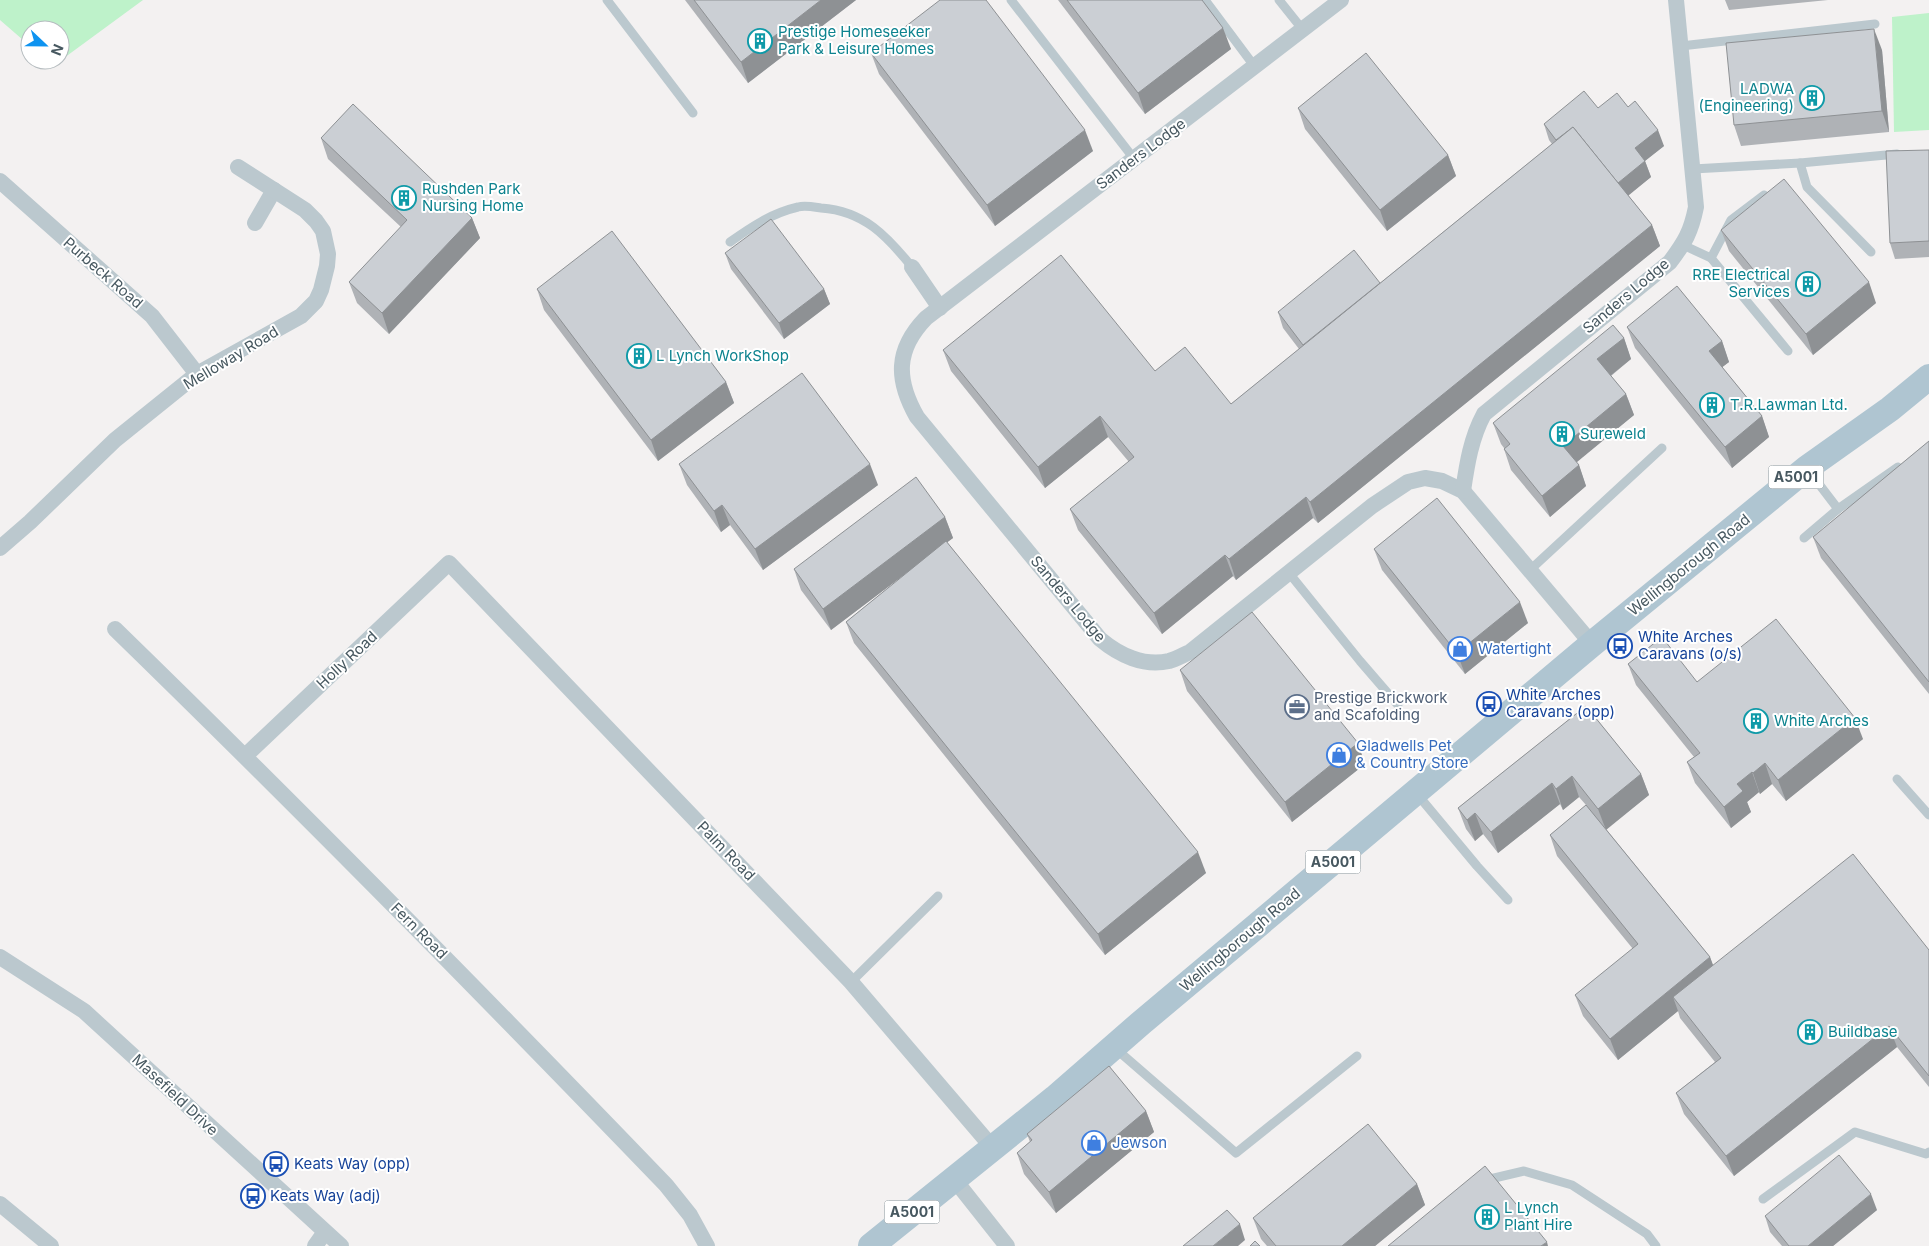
<svg xmlns="http://www.w3.org/2000/svg" width="1929" height="1246" font-family="Inter,sans-serif">
<rect width="100%" height="100%" fill="#f3f1f1"/>
<!-- green -->
<g fill="#bef2ca">
<polygon points="0,0 143,0 53,66 46,60 60,60 60,30 30,30 30,46 0,20"/>
<polygon points="1929,13 1929,130 1894,132 1892,17"/>
</g>
<g fill="none" stroke-linecap="round" stroke-linejoin="round">
<!-- service -->
<g stroke="#bbc8ce" stroke-width="9">
<polyline points="607,0 693,113"/>
<polyline points="1011,0 1135,160"/>
<polyline points="1205,0 1255,67"/>
<polyline points="1279,0 1303,30"/>
<polyline points="1681,46 1875,24"/>
<polyline points="1800,163 1897,154"/>
<polyline points="1693,169 1800,163 1807,187 1871,252"/>
<path d="M 730,242 C 751,227 772,213 798,207 C 805,205 814,207 821,208 C 864,211 887,236 912,267"/>
<polyline points="1683,245 1711,258 1788,351"/>
<polyline points="1711,258 1731,220 1764,195"/>
<polyline points="1838,509 1898,467"/>
<polyline points="1804,538 1838,509 1809,471"/>
<polyline points="1530,570 1662,448"/>
<polyline points="1289,573 1360,661 1398,705"/>
<polyline points="1897,779 1929,815"/>
<polyline points="1417,794 1477,866 1508,900"/>
<polyline points="851,982 938,896"/>
<polyline points="1116,1049 1236,1153 1357,1056"/>
<polyline points="1486,1182 1490,1179 1524,1171 1572,1185 1647,1234 1656,1246"/>
<polyline points="1763,1199 1855,1132 1926,1154 1929,1152"/>
</g>
<!-- minor -->
<g stroke="#bbc8ce" stroke-width="16">
<path d="M 1341,0 L 926,318 C 895,350 896,380 917,417 L 1100,639 C 1119,655 1144,667 1169,661 C 1176,659 1183,655 1190,652 L 1372,506 L 1408,482 L 1425,478 L 1442,481 L 1463,491 L 1592,644"/>
<polyline points="0,181 152,316 197,374"/>
<polyline points="255,223 274,190"/>
<polyline points="912,267 940,308"/>
<path d="M 1463,491 C 1467,464 1471,438 1484,414 L 1670,262 C 1685,242 1691,232 1696,207 L 1676,0"/>
<polyline points="0,548 30,522 115,440 197,374 301,316 316,301 321,290 327,266 328,254 323,231 316,221 305,210 238,167"/>
<path d="M 115,629 C 302,811 485,997 666,1185 L 690,1215 L 707,1246"/>
<polyline points="245,756 449,563 851,982 992,1147"/>
<polyline points="0,957 84,1011 341,1246"/>
<polyline points="954,1179 1007,1246"/>
<polyline points="0,1204 51,1246"/>
<polyline points="315,1246 325,1232"/>
</g>
<!-- primary -->
<polyline stroke="#afc5d1" stroke-width="26" points="871,1246 1055,1098 1141,1023 1592,644 1807,468 1890,409 1929,377"/>
</g>
<!-- wall -->
<g fill="#afb2b6">
<polygon points="685,0 856,0 748,83"/>
<polygon points="1058,0 1202,0 1231,49 1145,114"/>
<polygon points="1725,0 1828,0 1729,10"/>
<polygon points="1882,50 1889,132 1741,146 1734,125"/>
<polygon points="871,53 1093,151 995,226 879,74"/>
<polygon points="1628,107 1664,146 1645,161 1651,177 1628,195 1652,225 1660,246 1318,523 1313,518 1236,580 1233,576 1162,634 1078,530 1070,509 1129,462 1108,437 1045,488 951,371 943,350 1155,371 1231,404 1299,349 1283,328 1278,312 1380,283 1552,144 1549,140 1544,124 1598,108"/>
<polygon points="1298,108 1448,155 1456,176 1387,231 1305,129"/>
<polygon points="321,138 472,218 480,238 389,334 357,303 349,282 401,227 328,159"/>
<polygon points="1929,150 1929,257 1895,259 1890,243"/>
<polygon points="1721,230 1876,303 1813,355 1729,251"/>
<polygon points="725,253 824,289 830,304 784,339 731,269"/>
<polygon points="537,289 726,382 734,403 658,461 544,310"/>
<polygon points="1627,327 1722,341 1729,362 1722,367 1762,416 1769,437 1732,468 1635,348"/>
<polygon points="1624,338 1631,359 1611,376 1626,394 1634,415 1576,462 1579,465 1586,486 1550,517 1511,470 1504,449 1504,448 1501,444 1493,423"/>
<polygon points="1929,441 1929,694 1821,558 1813,537"/>
<polygon points="679,464 878,485 763,570 730,525 721,532 687,485"/>
<polygon points="945,517 953,538 947,542 1206,873 1105,955 854,643 846,622 914,567 831,630 801,590 794,569"/>
<polygon points="1374,549 1528,623 1465,674 1382,570"/>
<polygon points="1628,664 1697,682 1863,739 1786,801 1772,784 1760,794 1759,792 1747,802 1751,812 1731,828 1695,783 1687,762 1694,757 1636,685"/>
<polygon points="1180,670 1365,764 1292,822 1187,691"/>
<polygon points="1586,706 1641,774 1649,795 1606,829 1710,957 1713,966 1929,950 1929,1087 1897,1047 1734,1176 1684,1114 1676,1093 1715,1062 1680,1018 1678,1011 1618,1060 1583,1016 1575,995 1633,949 1557,856 1550,835 1586,805 1579,797 1563,810 1560,804 1498,853 1483,834 1475,841 1466,829 1458,808"/>
<polygon points="1146,1111 1154,1132 1056,1213 1024,1174 1017,1153 1030,1142 1027,1134"/>
<polygon points="1417,1184 1425,1205 1375,1246 1267,1246 1261,1239 1253,1218"/>
<polygon points="1877,1210 1833,1246 1782,1246 1770,1232 1765,1216"/>
</g>
<!-- shaded-wall -->
<g fill="#8e9194">
<polygon points="821,0 856,0 748,83 741,62"/>
<polygon points="1223,28 1231,49 1145,114 1138,93"/>
<polygon points="1874,29 1882,50 1889,132 1882,111"/>
<polygon points="1085,130 1093,151 995,226 987,205"/>
<polygon points="1658,130 1664,146 1641,164 1635,148"/>
<polygon points="1448,155 1456,176 1387,231 1380,210"/>
<polygon points="1645,161 1651,177 1623,200 1617,184"/>
<polygon points="472,218 480,238 389,334 382,313"/>
<polygon points="1652,225 1660,246 1318,523 1310,502"/>
<polygon points="1869,282 1876,303 1813,355 1806,334"/>
<polygon points="824,289 830,304 784,339 779,323"/>
<polygon points="1624,338 1631,359 1605,380 1597,359"/>
<polygon points="1722,341 1729,362 1716,372 1709,351"/>
<polygon points="726,382 734,403 658,461 651,440"/>
<polygon points="1626,394 1634,415 1571,467 1563,446"/>
<polygon points="1100,416 1108,437 1045,488 1038,467"/>
<polygon points="1762,416 1769,437 1732,468 1725,447"/>
<polygon points="870,464 878,485 763,570 755,549"/>
<polygon points="1579,465 1586,486 1550,517 1542,496"/>
<polygon points="1306,497 1313,518 1236,580 1229,559"/>
<polygon points="722,505 730,525 721,532 714,511"/>
<polygon points="945,517 953,538 831,630 823,609"/>
<polygon points="1225,555 1233,576 1162,634 1154,613"/>
<polygon points="1520,602 1528,623 1465,674 1457,653"/>
<polygon points="1855,718 1863,739 1786,801 1778,780"/>
<polygon points="1358,743 1365,764 1292,822 1285,802"/>
<polygon points="1765,763 1772,784 1760,794 1753,773"/>
<polygon points="1752,772 1759,792 1747,802 1751,812 1731,828 1724,807 1737,784"/>
<polygon points="1641,774 1649,795 1606,830 1598,809"/>
<polygon points="1572,776 1579,797 1563,810 1556,789"/>
<polygon points="1552,783 1560,804 1498,853 1491,832"/>
<polygon points="1475,813 1483,834 1475,841 1467,820"/>
<polygon points="1198,852 1206,873 1105,955 1098,934"/>
<polygon points="1710,957 1718,978 1673,997 1678,1011 1618,1060 1610,1039"/>
<polygon points="1889,1026 1897,1047 1734,1176 1726,1156"/>
<polygon points="1146,1111 1154,1132 1056,1213 1049,1192"/>
<polygon points="1417,1184 1425,1205 1375,1246 1342,1246"/>
<polygon points="1871,1194 1877,1210 1833,1246 1808,1246"/>
<polygon points="1240,1224 1245,1240 1238,1246 1213,1246"/>
<polygon points="1547,1242 1548,1246 1541,1246"/>
</g>
<!-- building -->
<g fill="#cbcfd4" stroke="#8e9194">
<polygon points="694,0 821,0 741,62"/>
<polygon points="940,0 986,0 1085,130 987,205 871,53"/>
<polygon points="1067,0 1202,0 1223,28 1138,93"/>
<polygon points="1874,29 1882,111 1734,125 1726,43"/>
<polygon points="1366,53 1448,155 1380,210 1298,108"/>
<polygon points="1584,91 1598,108 1617,93 1628,107 1635,101 1658,130 1635,148 1645,161 1618,183 1573,127 1556,140 1544,124"/>
<polygon points="353,104 472,218 382,313 349,282 407,220 321,138"/>
<polygon points="1573,127 1652,225 1310,502 1306,497 1229,559 1225,555 1154,613 1070,509 1134,457 1100,416 1038,467 943,350 1061,255 1155,371 1185,347 1231,404"/>
<polygon points="1929,150 1929,241 1890,243 1886,151"/>
<polygon points="1784,179 1869,282 1806,334 1721,230"/>
<polygon points="771,219 824,289 779,323 725,253"/>
<polygon points="612,231 726,382 651,440 537,289"/>
<polygon points="1354,250 1380,283 1303,345 1278,312"/>
<polygon points="1677,286 1722,341 1709,351 1762,416 1725,447 1627,327"/>
<polygon points="1613,325 1624,338 1597,359 1626,394 1563,446 1579,465 1542,496 1504,449 1510,444 1493,423"/>
<polygon points="802,373 870,464 755,549 722,505 714,511 679,464"/>
<polygon points="1929,441 1929,682 1813,537"/>
<polygon points="916,477 945,517 823,609 794,569"/>
<polygon points="1437,498 1520,602 1457,653 1374,549"/>
<polygon points="946,541 1198,852 1098,934 846,622"/>
<polygon points="1252,612 1358,743 1285,802 1180,670"/>
<polygon points="1776,619 1855,718 1778,780 1765,763 1753,773 1752,772 1737,784 1743,791 1724,807 1687,762 1700,753 1628,664 1662,637 1697,682"/>
<polygon points="1586,706 1641,774 1598,809 1572,776 1556,789 1552,783 1491,832 1475,813 1467,820 1458,808"/>
<polygon points="1586,805 1710,957 1610,1039 1575,995 1638,944 1550,835"/>
<polygon points="1853,854 1929,950 1929,1076 1889,1026 1726,1156 1676,1093 1721,1058 1673,997"/>
<polygon points="1109,1066 1146,1111 1049,1192 1017,1153 1032,1140 1027,1134"/>
<polygon points="1368,1124 1417,1184 1342,1246 1276,1246 1253,1218"/>
<polygon points="1839,1155 1871,1194 1808,1246 1789,1246 1765,1216"/>
<polygon points="1485,1166 1547,1242 1541,1246 1388,1246"/>
<polygon points="1227,1210 1240,1224 1213,1246 1183,1246"/>
<polygon points="1255,1241 1260,1246 1250,1246"/>
</g>
<!-- icons -->
<defs>
<symbol id="building-ring" viewBox="-11 -11 22 22"><circle r="9.5" fill="#fff" stroke="#0f9aa8" stroke-width="1.5"/><path d="M-4-6H4V6H1V3H-1V6H-4ZM-2.5-4.3h1.7v1.8h-1.7ZM.8-4.3h1.7v1.8H.8ZM-2.5-1h1.7V.8h-1.7ZM.8-1h1.7V.8H.8Z" fill="#0f9aa8"/></symbol>
<symbol id="bus-ring" viewBox="-11 -11 22 22"><circle r="9.5" fill="#fff" stroke="#1a4fb4" stroke-width="1.5"/><path d="M-5-6H5V4H4V6H2V4H-2V6H-4V4H-5ZM-3.5-4V0h7V-4ZM-3.5 1.2v1.5H-2V1.2ZM2 1.2v1.5H3.5V1.2Z" fill="#1a4fb4"/></symbol>
<symbol id="shop-ring" viewBox="-11 -11 22 22"><circle r="9.5" fill="#fff" stroke="#3f7fe0" stroke-width="1.5"/><path d="M-5-2.5h2.3a2.7 3.5 0 0 1 5.4 0H5L5.5 6h-11ZM-1.5-2.5h3a1.5 2.3 0 0 0-3 0Z" fill="#3f7fe0"/></symbol>
<symbol id="office-ring" viewBox="-11 -11 22 22"><circle r="9.5" fill="#fff" stroke="#5c6f8a" stroke-width="1.5"/><path d="M-6-3h4V-5.5h4V-3h4V5H-6ZM-1-4.5V-3h2v-1.5ZM-6 0V1H6V0Z" fill="#5c6f8a"/></symbol>
</defs>
<g fill-rule="evenodd">
<use href="#building-ring" x="746" y="27" width="28" height="28"/>
<use href="#building-ring" x="1798" y="84" width="28" height="28"/>
<use href="#building-ring" x="390" y="184" width="28" height="28"/>
<use href="#building-ring" x="1794" y="270" width="28" height="28"/>
<use href="#building-ring" x="625" y="342" width="28" height="28"/>
<use href="#building-ring" x="1698" y="391" width="28" height="28"/>
<use href="#building-ring" x="1548" y="420" width="28" height="28"/>
<use href="#bus-ring" x="1606" y="632" width="28" height="28"/>
<use href="#shop-ring" x="1446" y="635" width="28" height="28"/>
<use href="#bus-ring" x="1475" y="690" width="28" height="28"/>
<use href="#office-ring" x="1283" y="693" width="28" height="28"/>
<use href="#building-ring" x="1742" y="707" width="28" height="28"/>
<use href="#shop-ring" x="1325" y="741" width="28" height="28"/>
<use href="#building-ring" x="1796" y="1018" width="28" height="28"/>
<use href="#shop-ring" x="1080" y="1129" width="28" height="28"/>
<use href="#bus-ring" x="262" y="1150" width="28" height="28"/>
<use href="#bus-ring" x="239" y="1182" width="28" height="28"/>
<use href="#building-ring" x="1473" y="1203" width="28" height="28"/>
</g>
<g text-anchor="middle" stroke-width="4" stroke-linejoin="round" paint-order="stroke">
<!-- shield labels -->
<g fill="#fff" stroke="#7e8a90" stroke-width="1">
<rect x="1768.5" y="465.5" width="55" height="23" rx="4"/>
<rect x="1305.5" y="850.5" width="55" height="23" rx="4"/>
<rect x="884.5" y="1200.5" width="55" height="23" rx="4"/>
</g>
<g font-size="14" font-weight="bold" fill="#475860">
<text x="1796" y="482">A5001</text>
<text x="1333" y="867">A5001</text>
<text x="912" y="1217">A5001</text>
</g>
<!-- culture labels -->
<g font-size="15" fill="#0d838f" stroke="#fff" text-anchor="start">
<text x="778" y="37">Prestige Homeseeker<tspan x="778" dy="17">Park &amp; Leisure Homes</tspan></text>
<text x="1794" y="94" text-anchor="end">LADWA<tspan x="1794" dy="17">(Engineering)</tspan></text>
<text x="422" y="194">Rushden Park<tspan x="422" dy="17">Nursing Home</tspan></text>
<text x="1790" y="280" text-anchor="end">RRE Electrical<tspan x="1790" dy="17">Services</tspan></text>
<text x="656" y="361">L Lynch WorkShop</text>
<text x="1730" y="410">T.R.Lawman Ltd.</text>
<text x="1580" y="439">Sureweld</text>
<text x="1774" y="726">White Arches</text>
<text x="1828" y="1037">Buildbase</text>
<text x="1504" y="1213">L Lynch<tspan x="1504" dy="17">Plant Hire</tspan></text>
</g>
<!-- street labels -->
<g font-size="15" fill="#475860" stroke="#fff">
<text transform="translate(1141 154) rotate(-37)" y="5">Sanders Lodge</text>
<text transform="translate(103 273) rotate(41)" y="5">Purbeck Road</text>
<text transform="translate(1626 296) rotate(-40)" y="5">Sanders Lodge</text>
<text transform="translate(231 358) rotate(-31)" y="5">Melloway Road</text>
<text transform="translate(1689 565) rotate(-39)" y="5">Wellingborough Road</text>
<text transform="translate(1068 599) rotate(50)" y="5">Sanders Lodge</text>
<text transform="translate(347 660) rotate(-43)" y="5">Holly Road</text>
<text transform="translate(726 851) rotate(46)" y="5">Palm Road</text>
<text transform="translate(419 931) rotate(45)" y="5">Fern Road</text>
<text transform="translate(1240 940) rotate(-40)" y="5">Wellingborough Road</text>
<text transform="translate(175 1095) rotate(43)" y="5">Masefield Drive</text>
</g>
<!-- transit labels -->
<g font-size="15" fill="#164399" stroke="#fff" text-anchor="start">
<text x="1638" y="642">White Arches<tspan x="1638" dy="17">Caravans (o/s)</tspan></text>
<text x="1506" y="700">White Arches<tspan x="1506" dy="17">Caravans (opp)</tspan></text>
<text x="294" y="1169">Keats Way (opp)</text>
<text x="270" y="1201">Keats Way (adj)</text>
</g>
<!-- shop labels -->
<g font-size="15" fill="#366cbe" stroke="#fff" text-anchor="start">
<text x="1478" y="654">Watertight</text>
<text x="1356" y="751">Gladwells Pet<tspan x="1356" dy="17">&amp; Country Store</tspan></text>
<text x="1112" y="1148">Jewson</text>
</g>
<!-- service labels -->
<g font-size="15" fill="#4e5e75" stroke="#fff" text-anchor="start">
<text x="1314" y="703">Prestige Brickwork<tspan x="1314" dy="17">and Scafolding</tspan></text>
</g>
</g>
<!-- north arrow -->
<g transform="translate(45 45) rotate(112)"><circle r="24" fill="#ffffff" stroke="#b5bcbf"/>
<path d="M0-4L9 19L0 12L-9 19Z" fill="#0e93f0"/>
<text y="-8" font-size="14" font-weight="bold" text-anchor="middle" fill="#475860">N</text>
</g>
</svg>
